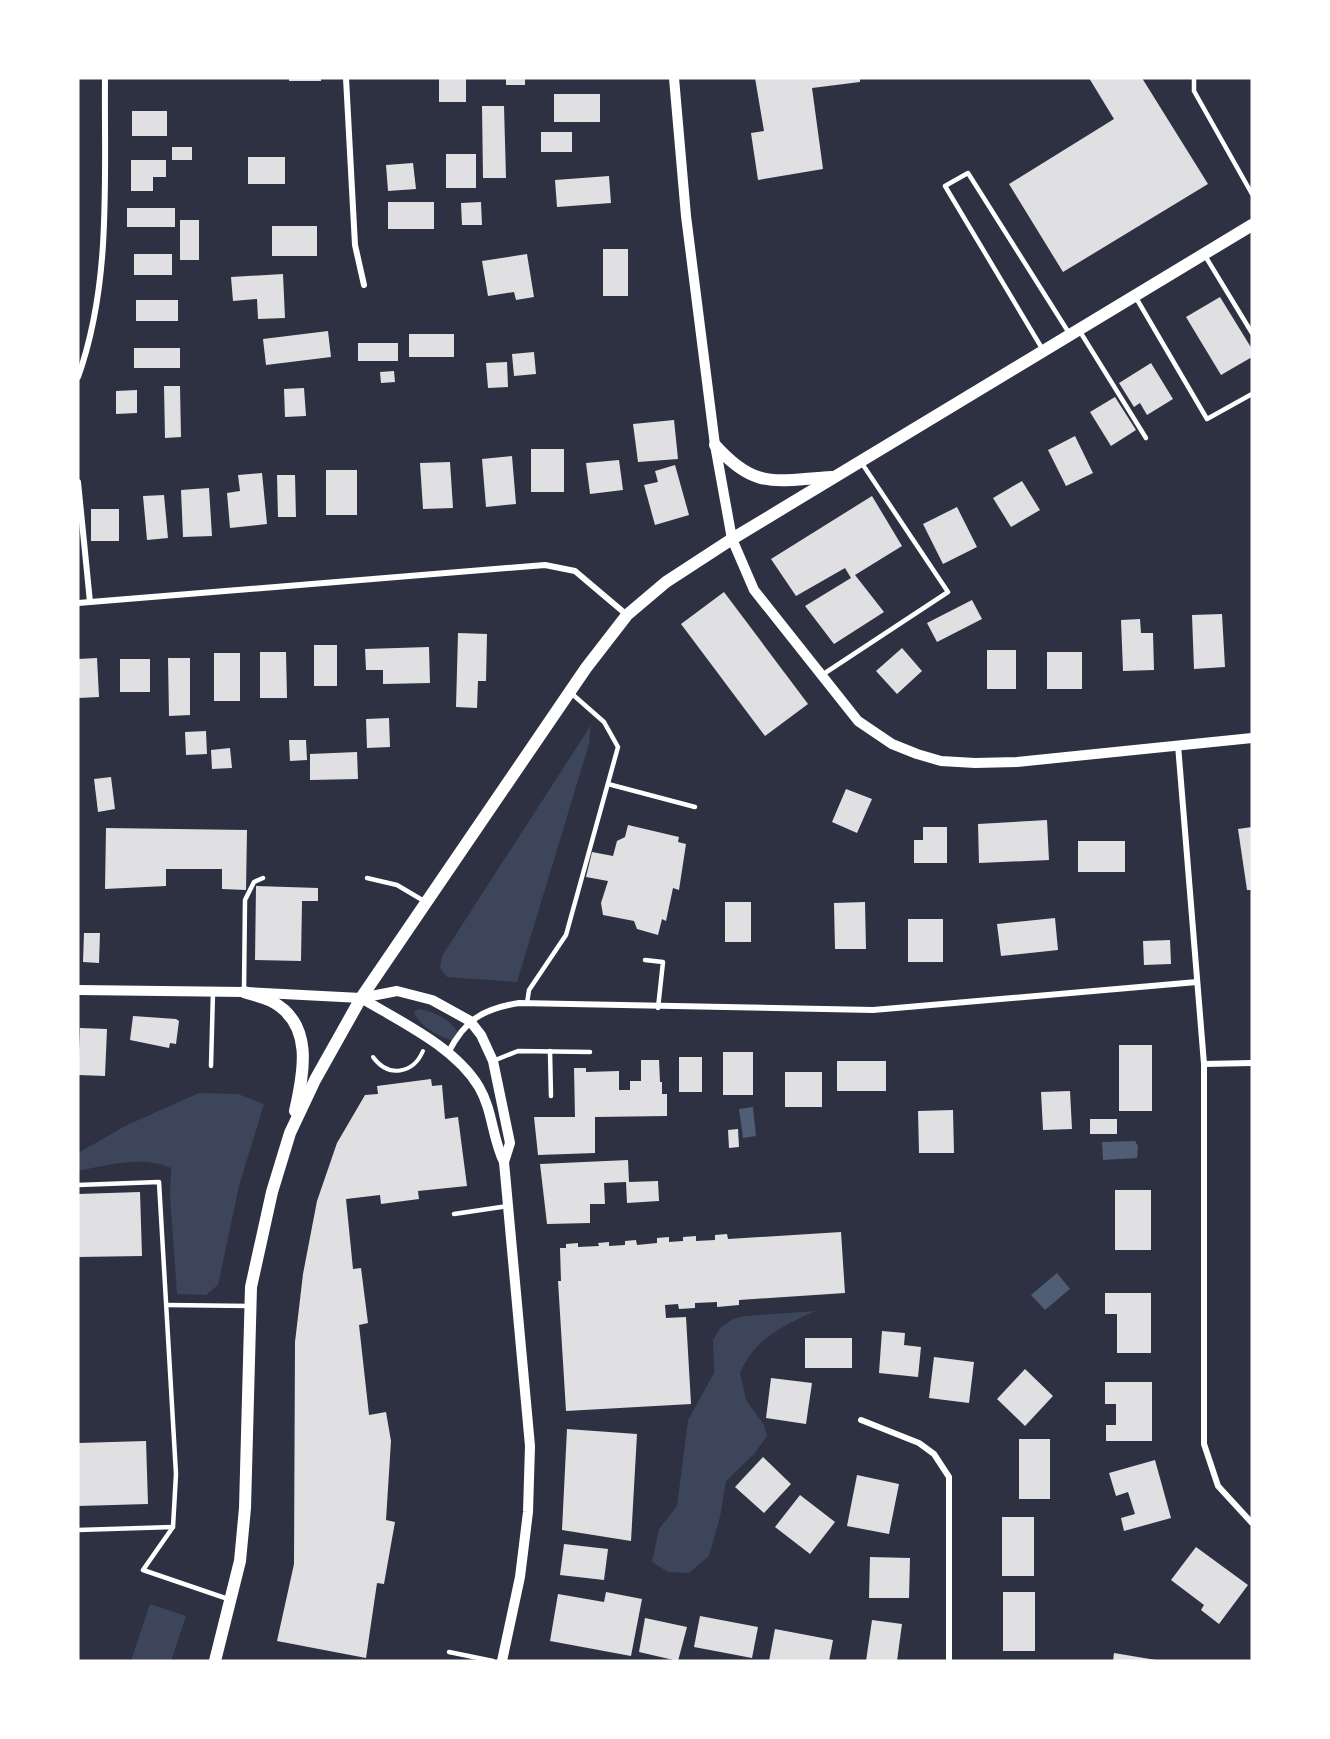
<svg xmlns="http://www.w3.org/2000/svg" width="1330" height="1739" font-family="'Public Sans',sans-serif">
<rect width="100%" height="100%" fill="#2d3142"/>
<!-- green -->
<g fill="#3c4559">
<polygon points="591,725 589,744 517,982 447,977 440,968 442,956"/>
<path d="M 418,1009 C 434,1011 452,1020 459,1035 L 452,1040 C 439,1037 419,1026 414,1012 Z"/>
<path d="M 199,1093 L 238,1094 L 264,1104 L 239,1186 L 218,1285 L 206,1295 L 177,1294 L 170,1196 L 171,1168 C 142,1155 107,1165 78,1171 L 78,1153 L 127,1125 Z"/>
<path d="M 815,1311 C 781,1328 756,1337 740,1373 L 746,1400 L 764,1425 L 767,1436 L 754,1454 L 726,1481 L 720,1517 L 709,1556 L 689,1573 L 668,1572 L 652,1562 L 659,1529 L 677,1506 L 688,1420 L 714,1373 L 713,1340 L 721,1327 L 733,1319 L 745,1316 Z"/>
<polygon points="150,1604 186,1616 171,1661 131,1661"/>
</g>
<!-- water -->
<g fill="#4f5d75">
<polygon points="753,1107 756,1136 743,1138 739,1109"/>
<polygon points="1135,1141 1138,1146 1137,1158 1103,1160 1102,1142"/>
<polygon points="1057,1273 1070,1289 1045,1310 1031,1295"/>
</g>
<!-- building -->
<g fill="#e0e0e3">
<rect x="289" y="78" width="32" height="3"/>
<rect x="439" y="78" width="27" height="24"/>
<rect x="506" y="78" width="19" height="7"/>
<polygon points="755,78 860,78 860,82 812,88 823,169 758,180 751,133 764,131"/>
<polygon points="1089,78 1142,78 1208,184 1063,272 1009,184 1114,119"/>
<rect x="554" y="94" width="46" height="28"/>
<polygon points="482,106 504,106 506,178 483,178"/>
<rect x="132" y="111" width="35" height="25"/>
<rect x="541" y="132" width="31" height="20"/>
<rect x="172" y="147" width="20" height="13"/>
<rect x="446" y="154" width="30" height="34"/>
<rect x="248" y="157" width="37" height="27"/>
<polygon points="131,160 166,160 166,177 153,177 153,191 131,191"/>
<polygon points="413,163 416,189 388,191 386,165"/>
<polygon points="609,176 611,203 557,207 555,180"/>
<rect x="388" y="202" width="46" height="27"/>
<polygon points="481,202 482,225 462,225 461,203"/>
<rect x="127" y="208" width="48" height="19"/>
<rect x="180" y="220" width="19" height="40"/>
<rect x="272" y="226" width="45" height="30"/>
<rect x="603" y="249" width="25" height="47"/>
<rect x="134" y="254" width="38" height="21"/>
<polygon points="527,254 534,297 516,300 514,292 488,296 482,261"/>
<polygon points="283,274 285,318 258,319 257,299 233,301 231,277"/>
<polygon points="1220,297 1252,349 1252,357 1221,375 1186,317"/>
<rect x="136" y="300" width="42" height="21"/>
<polygon points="328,331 331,357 266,365 263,339"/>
<rect x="409" y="334" width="45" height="23"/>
<rect x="358" y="343" width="40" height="18"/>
<rect x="134" y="348" width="46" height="20"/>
<polygon points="534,352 536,374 514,376 512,354"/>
<polygon points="507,362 508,387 488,388 486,363"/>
<polygon points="1151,363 1173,399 1147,415 1140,403 1134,407 1119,383"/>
<polygon points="394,371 395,382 381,383 380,372"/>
<polygon points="164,386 180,386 181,437 165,438"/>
<polygon points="304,388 306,416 285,417 284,389"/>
<polygon points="137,390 137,413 116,414 116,391"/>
<polygon points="1115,397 1136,430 1111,446 1090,412"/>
<polygon points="674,420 678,459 638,462 633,424"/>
<polygon points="1075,436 1093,473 1066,486 1048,450"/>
<rect x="531" y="449" width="33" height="43"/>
<polygon points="512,456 516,504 486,507 482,459"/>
<polygon points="619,460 623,490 590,494 586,463"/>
<polygon points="450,462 453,508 423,509 420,463"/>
<polygon points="675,465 689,515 655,525 644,485 658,482 655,471"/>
<rect x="326" y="470" width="31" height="45"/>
<polygon points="262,473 267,524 230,528 227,493 240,491 238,475"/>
<polygon points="277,475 295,475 296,517 278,517"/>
<polygon points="1022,481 1040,510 1011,527 993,498"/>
<polygon points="209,488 212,536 183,537 181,490"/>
<polygon points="164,495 168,538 147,540 143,496"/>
<polygon points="872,496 902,546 855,575 884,612 834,644 805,606 851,578 845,568 796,596 771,559"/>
<polygon points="957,507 977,547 943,564 923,524"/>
<rect x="91" y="509" width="28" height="32"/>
<polygon points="724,592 808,704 765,736 681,624"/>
<polygon points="972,600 982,619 937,642 927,623"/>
<polygon points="1222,614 1225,667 1194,669 1192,615"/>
<polygon points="1140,619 1141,633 1153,633 1154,670 1123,671 1121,620"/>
<polygon points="458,633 487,634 486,681 478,681 477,708 456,707"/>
<rect x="314" y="645" width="23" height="41"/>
<polygon points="429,647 430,683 383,684 383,670 366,670 365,649"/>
<polygon points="902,648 922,671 897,694 876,671"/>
<rect x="987" y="650" width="29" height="39"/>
<polygon points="260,652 286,652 287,698 260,698"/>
<rect x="1047" y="652" width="35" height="37"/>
<rect x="214" y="653" width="26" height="48"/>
<polygon points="97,658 99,697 78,698 78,659"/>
<polygon points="168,658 190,658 190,715 169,716"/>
<rect x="120" y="659" width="30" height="33"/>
<polygon points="389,718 390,747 367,748 366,719"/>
<polygon points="206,731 207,754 186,755 185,732"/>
<polygon points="289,740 306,740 307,760 290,761"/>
<polygon points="230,748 232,768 212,769 211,750"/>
<polygon points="357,752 358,779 310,780 310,754"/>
<polygon points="111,777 115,809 98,812 94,779"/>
<polygon points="846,789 872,799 857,833 832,822"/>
<polygon points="1047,820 1049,860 979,863 978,824"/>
<polygon points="628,825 679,837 678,842 686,844 679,890 673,888 666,921 662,919 658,935 637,929 634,921 603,915 601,903 608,881 586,877 592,852 613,856 617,841 625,837"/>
<polygon points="923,827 947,827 947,863 914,863 914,840 923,840"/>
<polygon points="1252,827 1252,890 1247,890 1238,829"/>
<polygon points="106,828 247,830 246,890 222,889 222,869 166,869 166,886 105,889"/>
<rect x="1078" y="841" width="47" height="31"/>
<polygon points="256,886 318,888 318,901 302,901 301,961 255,960"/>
<rect x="725" y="902" width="26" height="40"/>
<polygon points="865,902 866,949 835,949 834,903"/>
<polygon points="1055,918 1058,950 1001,956 997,924"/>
<rect x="908" y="919" width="35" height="43"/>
<polygon points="84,933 100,933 99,963 83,962"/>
<polygon points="1170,940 1171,964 1144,965 1143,941"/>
<polygon points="133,1016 176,1019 179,1021 176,1044 170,1043 169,1048 130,1040"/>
<polygon points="80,1028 107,1029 105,1076 78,1075"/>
<rect x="1119" y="1045" width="33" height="66"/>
<rect x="723" y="1052" width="30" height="43"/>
<rect x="679" y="1057" width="23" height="35"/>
<polygon points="641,1060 659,1060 660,1082 662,1082 662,1094 667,1094 667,1116 595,1117 595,1153 538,1155 534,1117 575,1117 574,1068 586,1068 586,1072 619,1071 619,1090 630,1090 630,1081 641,1081"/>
<rect x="837" y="1061" width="49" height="30"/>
<rect x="785" y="1072" width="37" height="35"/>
<polygon points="431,1079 432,1086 442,1085 445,1119 458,1117 467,1186 418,1191 419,1199 381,1204 380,1195 346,1199 353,1269 361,1268 368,1323 359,1325 369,1415 386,1412 391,1441 386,1520 395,1522 384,1584 377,1583 366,1658 277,1641 294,1564 295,1342 303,1274 317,1201 337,1143 365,1095 378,1094 377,1086"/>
<polygon points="1070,1091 1072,1129 1043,1130 1041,1092"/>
<polygon points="953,1110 954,1153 919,1153 918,1111"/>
<rect x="1090" y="1119" width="27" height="15"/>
<polygon points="738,1129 739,1147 729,1148 728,1130"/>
<polygon points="628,1160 629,1182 658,1181 659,1201 627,1203 626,1182 604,1183 605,1204 590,1204 590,1223 547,1224 540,1164"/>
<rect x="1115" y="1190" width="36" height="60"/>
<polygon points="140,1192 142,1256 78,1257 78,1194"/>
<polygon points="841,1232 845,1293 739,1300 739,1305 717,1307 717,1302 695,1303 695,1308 679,1309 678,1304 665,1305 666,1318 686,1317 691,1404 566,1411 558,1281 561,1281 560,1248 566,1248 566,1244 578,1243 578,1247 599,1246 598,1243 609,1242 609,1246 625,1245 625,1241 636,1240 637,1245 657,1243 657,1238 669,1237 669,1242 683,1241 683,1237 696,1236 696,1241 715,1240 715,1235 727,1234 728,1239"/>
<polygon points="1105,1293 1151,1293 1151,1353 1117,1353 1117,1314 1105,1314"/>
<polygon points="882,1331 905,1333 904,1345 921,1347 918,1377 879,1373"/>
<rect x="805" y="1338" width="47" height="30"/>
<polygon points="934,1357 974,1362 969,1403 929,1398"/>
<polygon points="1025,1369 1053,1396 1025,1426 997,1399"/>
<polygon points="771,1378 812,1383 806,1424 766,1418"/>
<polygon points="1105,1382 1152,1382 1152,1441 1106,1441 1106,1425 1116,1425 1116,1404 1105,1404"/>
<polygon points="567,1429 637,1434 631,1541 562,1530"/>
<rect x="1019" y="1439" width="31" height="60"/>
<polygon points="146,1441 148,1504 78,1506 78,1443"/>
<polygon points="763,1457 791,1484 764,1513 735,1487"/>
<polygon points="1155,1460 1171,1518 1124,1531 1121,1518 1135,1514 1128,1492 1116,1496 1109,1473"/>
<polygon points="857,1475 899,1484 889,1534 847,1526"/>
<polygon points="800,1495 835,1522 810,1554 775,1527"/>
<rect x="1002" y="1517" width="32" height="59"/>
<polygon points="564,1544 608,1549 604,1580 560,1575"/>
<polygon points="1196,1547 1248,1585 1219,1624 1201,1610 1204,1605 1171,1580"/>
<polygon points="870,1557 910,1558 909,1598 869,1598"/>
<polygon points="606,1592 642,1599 631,1656 550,1641 558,1594 604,1602"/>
<rect x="1003" y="1592" width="32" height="59"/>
<polygon points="700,1616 758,1627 752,1658 694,1647"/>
<polygon points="645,1618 687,1627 678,1661 639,1652"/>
<polygon points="872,1620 902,1624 897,1661 866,1661"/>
<polygon points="775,1629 833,1640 829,1661 769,1661"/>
<polygon points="1114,1653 1156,1660 1156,1661 1113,1661"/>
</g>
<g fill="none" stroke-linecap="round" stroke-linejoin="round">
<!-- path -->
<path stroke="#fff" stroke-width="4" d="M 373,1057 C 388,1078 413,1074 423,1051"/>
<!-- service -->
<g stroke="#fff" stroke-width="4.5">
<polyline points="1194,78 1194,91 1252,194"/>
<polyline points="1204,254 1252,333"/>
<polyline points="1135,296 1207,419 1252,394"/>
<polyline points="1079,330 1146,438"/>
<polyline points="1043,350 945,186 968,173 1069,333"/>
<polyline points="822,675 948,592 861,462"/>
<polyline points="608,784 695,807"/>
<polyline points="367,878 397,885 424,901"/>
<polyline points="645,960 663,962 658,1008"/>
<polyline points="244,990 245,900 254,882 263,878"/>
<polyline points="527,1003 529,990 566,935 618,747 604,722 571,693"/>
<polyline points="550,1051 551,1096"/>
<polyline points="493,1061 518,1051 590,1052"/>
<polyline points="211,1066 213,992"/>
<polyline points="78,1185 159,1182 176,1474 173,1527 143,1570 228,1599"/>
<polyline points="454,1214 508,1206"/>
<polyline points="168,1305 249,1306"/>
<polyline points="78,1530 173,1527"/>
<polyline points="449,1652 493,1661"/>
</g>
<!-- minor -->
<g stroke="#fff" stroke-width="6">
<polyline points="346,78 355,245 364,285"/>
<path d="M 78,377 C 112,282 104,178 105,78"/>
<polyline points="78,482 90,602"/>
<polyline points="78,603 545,565 575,571 627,615"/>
<polyline points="1178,745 1204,1064 1204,1444 1218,1486 1252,1523"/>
<path d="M 448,1053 C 465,1020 482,1009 519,1003 L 873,1010 L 1197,982"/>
<polyline points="1204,1064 1252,1063"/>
<polyline points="861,1420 919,1443 934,1454 949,1477 949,1661"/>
</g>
<!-- tertiary -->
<g stroke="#fff" stroke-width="10">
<polyline points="674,78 686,216 715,445 732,539 754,590 858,721 892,744 917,754 941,761 975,763 1017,762 1252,738"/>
<polyline points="78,990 244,992 361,998 397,991 432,1000 470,1021 481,1035 493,1061 510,1143 504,1162"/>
<path d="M 361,998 C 401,1022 455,1047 479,1087 C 493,1111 492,1138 504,1162 L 530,1446 L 528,1512 L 520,1577 L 502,1661"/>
</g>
<!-- secondary -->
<g stroke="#fff" stroke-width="12">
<path d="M 715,445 C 756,491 776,480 832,477"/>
<path d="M 244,992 C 253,995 263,997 271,1001 C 314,1023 304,1072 295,1111"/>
<polyline points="215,1661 240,1561 245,1508 251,1287 272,1192 290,1133 315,1080 361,998 586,668 627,615 666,582 732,539 1252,225"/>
</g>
</g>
<!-- border -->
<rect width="1330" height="1739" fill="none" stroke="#ffffff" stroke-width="159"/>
</svg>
